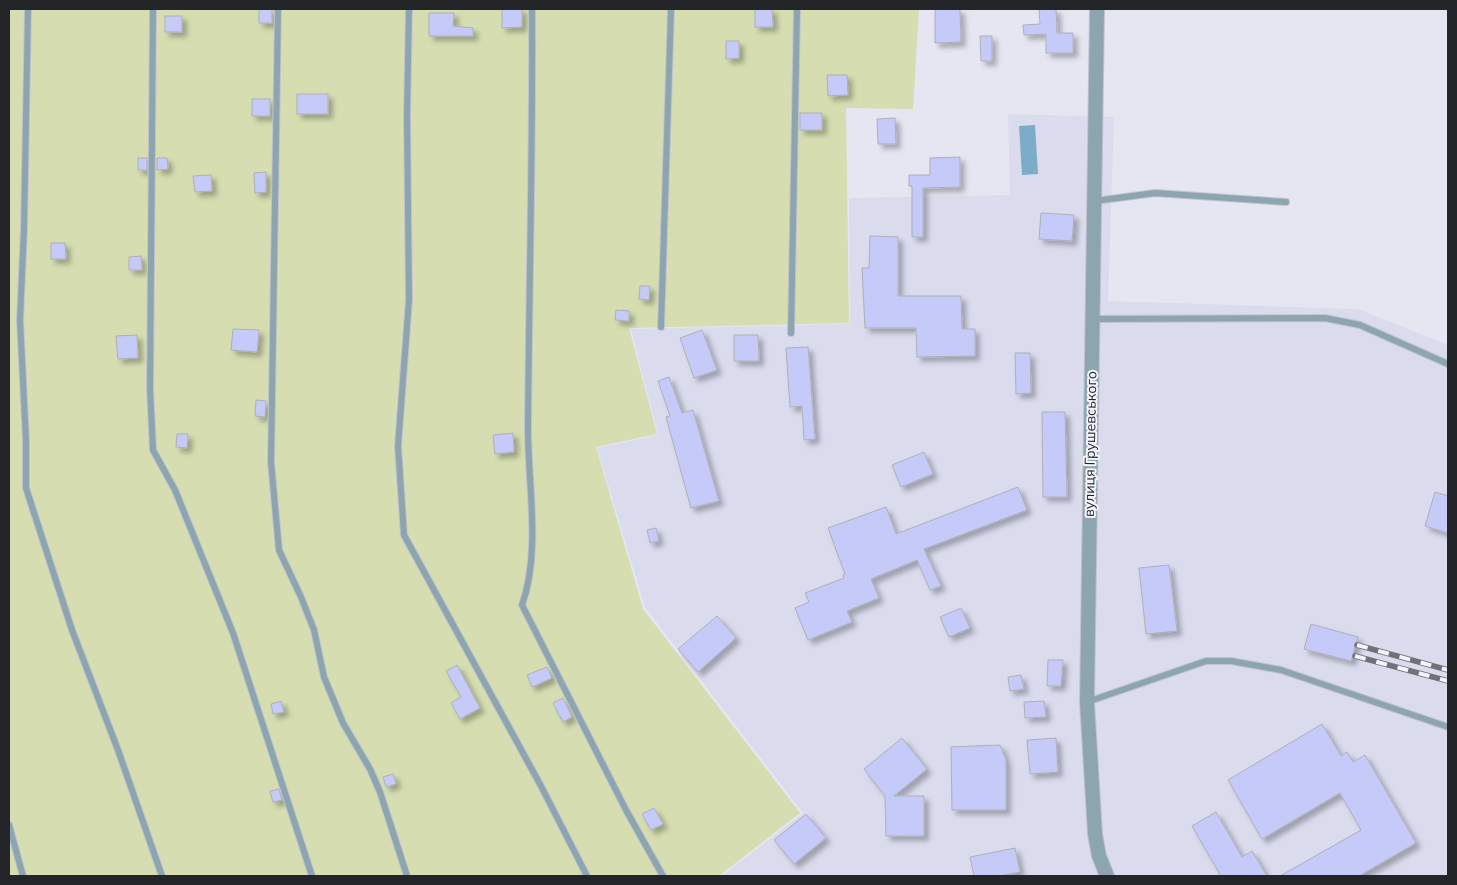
<svg xmlns="http://www.w3.org/2000/svg" width="1457" height="885" font-family="Mulish,sans-serif">
<defs>
<filter id="shadow"><feDropShadow dx="4.5" dy="4.5" stdDeviation="2.5" flood-color="#0004"/></filter>
</defs>
<rect width="100%" height="100%" fill="#e5e6f1"/>
<!-- built -->
<polygon fill="#dadcee" points="1008,114 1114,117 1108,301 1358,309 1448,345 1448,876 722,876 803,813 645,607 597,448 658,435 631,329 850,324 849,198 1010,195"/>
<!-- green -->
<polygon fill="#d5ddb1" points="9,9 919,9 913,109 846,108 849,323 629,328 657,434 596,447 643,609 800,813 719,876 9,876"/>
<!-- water -->
<polygon fill="#7cacc8" points="1035,125 1038,174 1022,175 1019,126"/>
<!-- building -->
<g fill="#c6caf9" stroke="#aeafb9" filter="url(#shadow)">
<rect x="259" y="9" width="13" height="14"/>
<polygon points="502,9 522,9 522,27 502,28"/>
<polygon points="755,9 772,9 773,27 755,27"/>
<polygon points="935,9 960,9 961,42 935,43"/>
<polygon points="1039,9 1056,9 1057,33 1073,33 1073,53 1046,53 1046,34 1024,35 1023,25 1040,24"/>
<polygon points="429,13 454,13 453,26 473,28 473,36 429,36"/>
<rect x="165" y="16" width="17" height="16"/>
<polygon points="980,36 992,36 992,61 981,61"/>
<polygon points="726,41 739,41 739,58 726,59"/>
<polygon points="827,75 847,75 848,95 828,96"/>
<rect x="297" y="94" width="31" height="20"/>
<rect x="252" y="99" width="18" height="17"/>
<rect x="800" y="113" width="22" height="17"/>
<polygon points="895,118 896,144 878,144 877,119"/>
<polygon points="960,157 960,187 923,188 923,237 912,237 912,186 909,186 909,175 930,175 930,158"/>
<rect x="138" y="158" width="9" height="12"/>
<polygon points="157,158 167,158 168,169 157,170"/>
<polygon points="266,172 266,192 255,193 254,173"/>
<polygon points="211,175 212,191 195,192 193,176"/>
<polygon points="1041,213 1074,215 1072,241 1039,239"/>
<polygon points="870,236 898,237 898,296 961,296 962,329 975,329 975,356 917,357 916,328 865,328 862,268 869,268"/>
<polygon points="51,243 65,243 66,259 51,259"/>
<polygon points="141,256 142,270 129,270 129,257"/>
<polygon points="640,286 650,286 649,300 639,299"/>
<polygon points="616,310 629,311 629,321 615,320"/>
<polygon points="233,329 259,330 257,352 231,350"/>
<polygon points="702,330 717,370 694,378 680,338"/>
<polygon points="137,335 138,358 118,359 116,336"/>
<polygon points="734,335 758,335 759,361 734,361"/>
<polygon points="808,347 815,439 804,440 802,406 790,407 786,348"/>
<polygon points="1015,353 1030,353 1031,393 1016,394"/>
<polygon points="669,377 682,413 693,410 719,501 691,508 666,417 670,416 658,381"/>
<polygon points="256,400 266,401 265,417 255,416"/>
<polygon points="1042,412 1065,412 1067,497 1043,497"/>
<polygon points="513,433 514,452 495,454 493,435"/>
<polygon points="177,434 188,434 187,448 176,447"/>
<polygon points="924,452 933,474 901,487 892,465"/>
<polygon points="1018,487 1027,510 924,549 941,586 930,590 917,560 871,579 879,598 847,611 852,622 808,640 795,608 809,602 805,593 844,578 843,575 845,574 828,528 886,507 896,534"/>
<polygon points="1435,492 1448,496 1448,533 1425,526"/>
<polygon points="656,528 659,541 650,543 647,530"/>
<polygon points="1169,565 1177,631 1146,634 1139,568"/>
<polygon points="961,608 970,628 949,637 940,617"/>
<polygon points="717,616 736,638 698,672 678,649"/>
<polygon points="1311,624 1358,637 1351,661 1304,649"/>
<polygon points="1048,660 1063,660 1061,686 1047,686"/>
<polygon points="457,665 480,708 460,719 451,703 461,697 446,671"/>
<polygon points="547,667 552,678 532,687 527,675"/>
<polygon points="1021,675 1024,689 1010,691 1008,677"/>
<polygon points="563,698 572,717 563,722 553,703"/>
<polygon points="281,701 284,712 273,714 271,704"/>
<polygon points="1044,701 1046,717 1025,718 1024,702"/>
<polygon points="1322,724 1341,756 1347,752 1353,762 1365,755 1416,843 1359,876 1280,876 1361,830 1340,793 1262,839 1228,780"/>
<polygon points="902,738 927,769 894,796 924,796 924,836 886,836 885,796 864,769"/>
<polygon points="1056,738 1058,772 1030,774 1027,740"/>
<polygon points="1000,745 1006,760 1006,810 952,810 951,747"/>
<polygon points="393,774 396,784 386,787 383,777"/>
<polygon points="279,789 282,800 273,802 270,791"/>
<polygon points="654,808 663,824 651,830 642,814"/>
<polygon points="1216,812 1242,857 1252,851 1267,876 1221,876 1192,826"/>
<polygon points="806,814 826,838 794,864 774,840"/>
<polygon points="1015,848 1020,872 999,876 974,876 970,857"/>
</g>
<g fill="none" stroke-linecap="round" stroke-linejoin="round">
<defs>
<g id="service">
<polyline points="28,9 24,229 20,320 26,441 26,488 72,630 118,750 162,876"/>
<polyline points="153,9 150,388 153,450 175,490 233,633 312,876"/>
<polyline points="278,9 271,462 279,550 301,597 314,630 324,677 343,723 370,769 380,792 407,876"/>
<polyline points="409,9 407,115 409,300 398,446 404,535 541,786 587,876"/>
<path d="M 532,9 C 533,149 529,289 528,429 C 528,485 541,552 522,605 L 626,810 L 663,876"/>
<polyline points="1095,201 1155,193 1286,202"/>
<polyline points="1093,319 1325,318 1360,325 1448,364"/>
<polyline points="661,327 671,9"/>
<polyline points="791,333 797,9"/>
<polyline points="1087,702 1206,661 1231,661 1281,670 1448,727"/>
<polyline points="9,825 23,876"/>
</g>
<polyline id="tertiary" points="1097,9 1087,702 1095,834 1099,856 1107,876"/>
</defs>
<!-- service casing -->
<use href="#service" stroke="#c2c3cd" stroke-width="8"/>
<!-- tertiary casing -->
<use href="#tertiary" stroke="#c2c3cd" stroke-width="16"/>
<!-- service -->
<use href="#service" stroke="#8da5ae" stroke-width="6"/>
<!-- tertiary -->
<use href="#tertiary" stroke="#8da5ae" stroke-width="14"/>
<defs>
<g id="rail">
<polyline points="1357,645 1448,670"/>
<polyline points="1355,656 1448,681"/>
</g>
</defs>
<!-- rail casing -->
<use href="#rail" stroke="#717279" stroke-width="5.5"/>
<!-- rail -->
<use href="#rail" stroke="#f3f4fe" stroke-width="4" stroke-dasharray="11" stroke-linecap="butt"/>
</g>
<g text-anchor="middle" stroke-width="4" stroke-linejoin="round" paint-order="stroke">
<!-- street labels -->
<g font-size="14" fill="#242529" stroke="#f3f4fe">
<text transform="translate(1090 444) rotate(-89)" y="5">вулиця Грушевського</text>
</g>
</g>
<!-- border -->
<rect width="1457" height="885" fill="none" stroke="#242529" stroke-width="20"/>
</svg>
